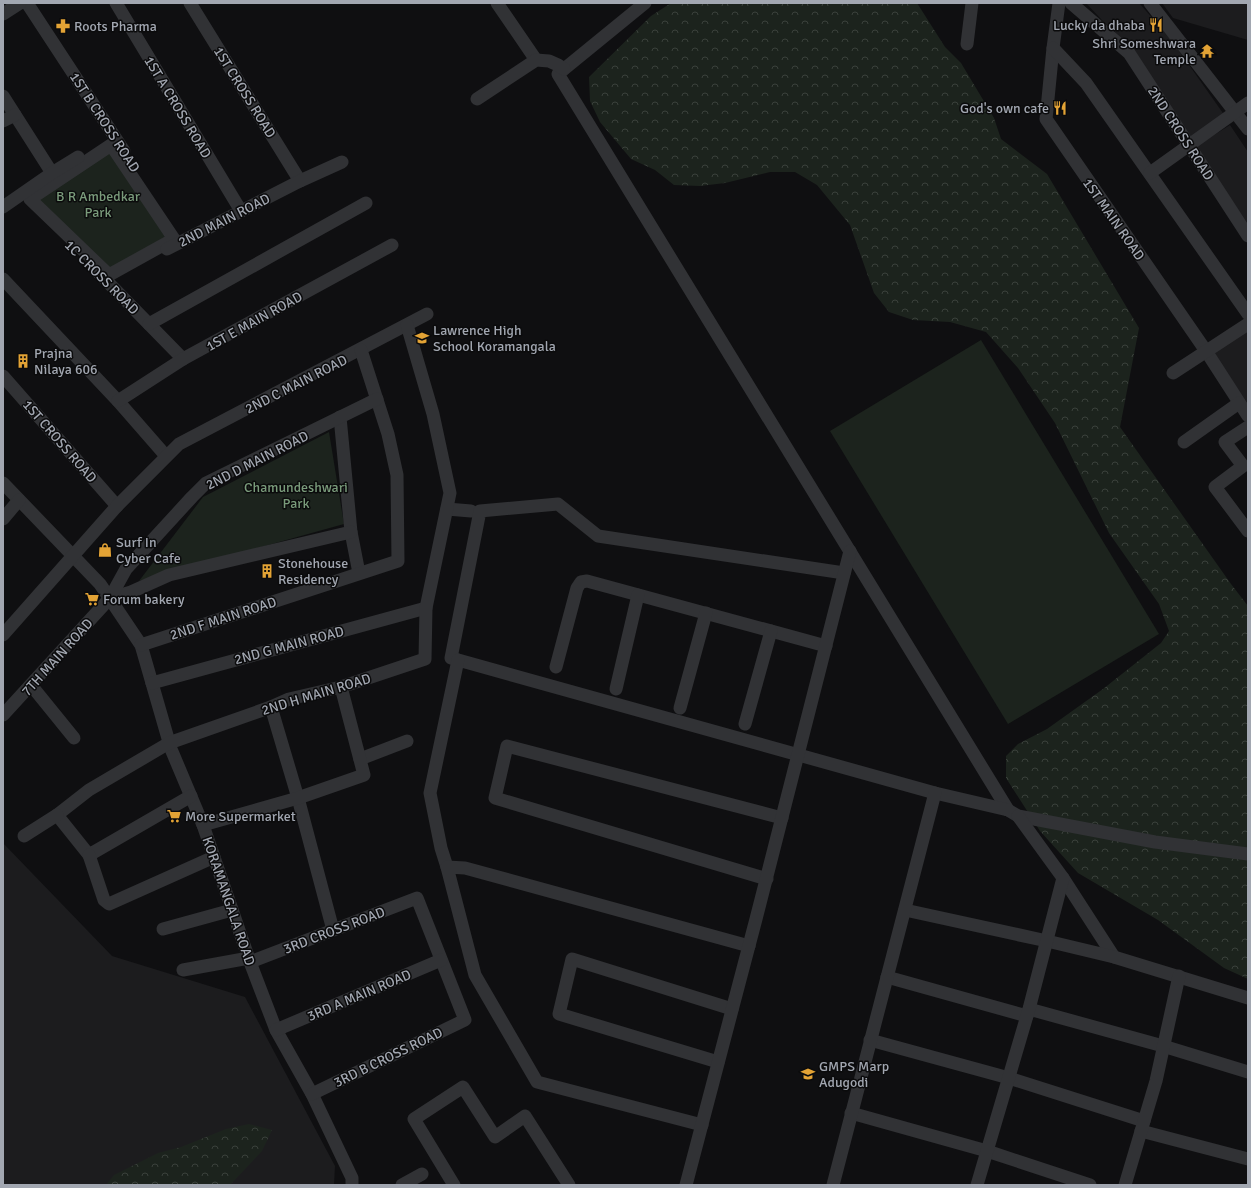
<svg xmlns="http://www.w3.org/2000/svg" width="1251" height="1188" font-family="Signika,sans-serif">
<defs>
<pattern id="forest-crowns" width="20" height="18" patternUnits="userSpaceOnUse"><rect width="20" height="18" fill="#1c231d"/><path d="M2 6a3 3 0 1 1 6 0M12 15a3 3 0 1 1 6 0" fill="none" stroke="#3a403b"/></pattern>
</defs>
<rect width="100%" height="100%" fill="#0f0f11"/>
<!-- built -->
<g fill="#1c1c1e">
<polygon points="1086,3 1139,3 1170,38 1225,116 1192,139 1130,50"/>
<polygon points="1162,3 1248,3 1248,40 1173,18"/>
<polygon points="1230,125 1248,152 1248,224 1195,147"/>
<polygon points="1248,329 1248,404 1213,352"/>
<polygon points="3,843 112,956 245,997 335,1166 334,1185 3,1185"/>
</g>
<!-- forest -->
<g fill="url(#forest-crowns)">
<polygon points="671,3 917,3 945,47 961,63 994,118 1001,139 1047,174 1139,328 1120,427 1231,584 1248,606 1248,979 1224,968 1158,920 1078,873 1040,831 1006,778 1006,756 1018,744 1047,729 1103,689 1161,643 1169,631 1159,604 1109,533 1055,423 1018,368 986,332 950,322 913,320 889,312 874,293 850,225 817,185 795,172 770,172 725,183 700,186 674,185 655,170 631,159 600,122 590,101 589,77 651,16"/>
<polygon points="249,1124 272,1130 262,1151 230,1185 106,1185 114,1175 158,1153 181,1147 226,1129"/>
</g>
<!-- green -->
<g fill="#1c231d">
<polygon points="112,138 179,240 108,278 24,196"/>
<polygon points="981,340 1159,634 1008,724 830,431"/>
<polygon points="329,432 344,524 139,581 203,497"/>
</g>
<g fill="none" stroke-linecap="round" stroke-linejoin="round">
<!-- minor -->
<g stroke="#313235" stroke-width="13">
<polyline points="27,3 124,151"/>
<polyline points="116,3 241,211"/>
<polyline points="190,3 300,181"/>
<polyline points="497,3 536,60"/>
<polyline points="645,3 558,74 1008,810"/>
<polyline points="1059,3 1053,48 1046,119 1206,351 1248,416"/>
<polyline points="1071,3 1129,53 1248,236"/>
<polyline points="1150,3 1248,129"/>
<polyline points="3,14 20,3"/>
<polyline points="967,44 972,3"/>
<polyline points="1053,48 1086,83 1248,314"/>
<polyline points="3,96 52,173"/>
<polyline points="477,99 536,60 549,61 558,65 564,69"/>
<polyline points="3,121 15,115"/>
<polygon points="111,145 174,239 109,275 30,199"/>
<polyline points="1150,173 1248,103"/>
<polyline points="3,207 52,173 78,157"/>
<polyline points="167,249 300,181 342,162"/>
<polyline points="98,272 183,359"/>
<polyline points="3,279 118,401 166,456"/>
<polyline points="149,324 366,203"/>
<polyline points="1173,373 1248,324"/>
<polyline points="3,376 117,506"/>
<polyline points="118,401 183,359 392,245"/>
<polyline points="340,417 351,532 359,573"/>
<polyline points="1248,427 1225,442 1243,466 1215,487 1248,531"/>
<polyline points="1184,442 1239,403"/>
<polyline points="3,483 100,584 141,645 171,749 203,825 250,962 276,1030 312,1094 352,1178 352,1185"/>
<polyline points="447,509 471,511"/>
<polyline points="3,519 19,500"/>
<polyline points="844,573 598,536 558,504 480,511 451,658 935,793 1008,810 1018,816 1155,842 1248,854"/>
<polyline points="110,598 131,592 169,575 351,532"/>
<polyline points="3,635 117,506 179,444 427,314"/>
<polyline points="141,645 398,561 397,475 388,434 361,350"/>
<polyline points="556,667 577,588 581,582 587,581 826,646"/>
<polyline points="152,683 426,608"/>
<polyline points="31,685 74,738"/>
<polyline points="616,689 638,595"/>
<polyline points="271,707 298,798 333,930"/>
<polyline points="680,708 706,613"/>
<polyline points="3,715 110,598 126,569 192,497 206,483 377,399"/>
<polyline points="745,724 771,631"/>
<polyline points="360,759 407,741"/>
<polyline points="191,796 89,855 57,815 89,790 169,743 271,707 289,699 341,687 425,659 426,608 450,493 433,414 407,325"/>
<polyline points="203,825 298,798 364,775 341,687"/>
<polyline points="24,836 57,815"/>
<polyline points="89,855 104,900 109,904 214,857"/>
<polyline points="447,867 441,848 430,793 458,660"/>
<polyline points="1063,878 1114,957"/>
<polyline points="767,879 495,798 507,746 782,818"/>
<polyline points="905,910 1047,941 1114,957 1248,998"/>
<polyline points="163,929 232,910"/>
<polyline points="250,962 417,898 465,1020 312,1094"/>
<polyline points="183,970 249,958"/>
<polyline points="887,977 1027,1016"/>
<polyline points="1029,1009 1163,1046 1248,1072"/>
<polyline points="276,1030 441,960"/>
<polyline points="870,1040 1009,1078 1144,1121"/>
<polyline points="718,1062 559,1014 572,959 732,1009"/>
<polyline points="851,1113 987,1151 1090,1185"/>
<polyline points="702,1125 537,1082 475,975 447,867 465,868 749,946"/>
<polyline points="1141,1131 1248,1159"/>
<polyline points="402,1185 422,1174"/>
<polyline points="454,1185 414,1119 463,1087 495,1137 525,1116 569,1185"/>
<polyline points="686,1185 756,919 850,551"/>
<polyline points="833,1185 935,793"/>
<polyline points="977,1185 1029,1009 1063,878 1018,816"/>
<polyline points="1125,1185 1156,1081 1179,976"/>
</g>
</g>
<!-- icons -->
<defs>
<symbol id="restaurant-bare" viewBox="-9 -9 18 18"><path d="M-5-6h1v4h1v-4h1v4h1v-4h1v5L-1.5 .5V6h-2V.5L-5-1ZM5-6V6H3V1.5H1.5Q1.5-4 5-6Z" fill="#e3a335" stroke="#0b0b0c" stroke-width="2.5" paint-order="stroke"/></symbol>
<symbol id="pharmacy-bare" viewBox="-9 -9 18 18"><path d="M-2-6h4v4h4v4h-4v4h-4v-4h-4v-4h4Z" fill="#e3a335" stroke="#0b0b0c" stroke-width="2.5" paint-order="stroke"/></symbol>
<symbol id="temple-bare" viewBox="-9 -9 18 18"><path d="M0-6L5-2H3V0L6.5 2.5H4V6H1.5V3h-3V6H-4V2.5H-6.5L-3 0V-2H-5Z" fill="#e3a335" stroke="#0b0b0c" stroke-width="2.5" paint-order="stroke"/></symbol>
<symbol id="school-bare" viewBox="-9 -9 18 18"><path d="M0-5L7-2L0 1L-7-2ZM-4 1L0 2.5L4 1V4Q0 6-4 4Z" fill="#e3a335" stroke="#0b0b0c" stroke-width="2.5" paint-order="stroke"/></symbol>
<symbol id="building-bare" viewBox="-9 -9 18 18"><path d="M-4-6H4V6H1V3H-1V6H-4ZM-2.5-4.3h1.7v1.8h-1.7ZM.8-4.3h1.7v1.8H.8ZM-2.5-1h1.7V.8h-1.7ZM.8-1h1.7V.8H.8Z" fill="#e3a335" stroke="#0b0b0c" stroke-width="2.5" paint-order="stroke"/></symbol>
<symbol id="shop-bare" viewBox="-9 -9 18 18"><path d="M-5-2.5h2.3a2.7 3.5 0 0 1 5.4 0H5L5.5 6h-11ZM-1.5-2.5h3a1.5 2.3 0 0 0-3 0Z" fill="#e3a335" stroke="#0b0b0c" stroke-width="2.5" paint-order="stroke"/></symbol>
<symbol id="supermarket-bare" viewBox="-9 -9 18 18"><path d="M-6-5.5h2.5l.6 2H6L4.5 2H-2.5L-4.4-4H-6ZM-1.5 3.2a1.3 1.3 0 1 0 .1 0ZM3 3.2a1.3 1.3 0 1 0 .1 0Z" fill="#e3a335" stroke="#0b0b0c" stroke-width="2.5" paint-order="stroke"/></symbol>
</defs>
<g fill-rule="evenodd">
<use href="#restaurant-bare" x="1146" y="15" width="20" height="20"/>
<use href="#pharmacy-bare" x="53" y="16" width="20" height="20"/>
<use href="#temple-bare" x="1197" y="41" width="20" height="20"/>
<use href="#restaurant-bare" x="1050" y="98" width="20" height="20"/>
<use href="#school-bare" x="412" y="328" width="20" height="20"/>
<use href="#building-bare" x="13" y="351" width="20" height="20"/>
<use href="#shop-bare" x="95" y="540" width="20" height="20"/>
<use href="#building-bare" x="257" y="561" width="20" height="20"/>
<use href="#supermarket-bare" x="82" y="589" width="20" height="20"/>
<use href="#supermarket-bare" x="164" y="806" width="20" height="20"/>
<use href="#school-bare" x="798" y="1064" width="20" height="20"/>
</g>
<g text-anchor="middle" stroke-width="3" stroke-linejoin="round" paint-order="stroke">
<!-- poi labels -->
<g font-size="14" fill="#a2a7b1" stroke="#0b0b0c" text-anchor="start">
<text x="1145" y="30" text-anchor="end">Lucky da dhaba</text>
<text x="74" y="31">Roots Pharma</text>
<text x="1196" y="48" text-anchor="end">Shri Someshwara<tspan x="1196" dy="16">Temple</tspan></text>
<text x="1049" y="113" text-anchor="end">God's own cafe</text>
<text x="433" y="335">Lawrence High<tspan x="433" dy="16">School Koramangala</tspan></text>
<text x="34" y="358">Prajna<tspan x="34" dy="16">Nilaya 606</tspan></text>
<text x="116" y="547">Surf In<tspan x="116" dy="16">Cyber Cafe</tspan></text>
<text x="278" y="568">Stonehouse<tspan x="278" dy="16">Residency</tspan></text>
<text x="103" y="604">Forum bakery</text>
<text x="185" y="821">More Supermarket</text>
<text x="819" y="1071">GMPS Marp<tspan x="819" dy="16">Adugodi</tspan></text>
</g>
<!-- street labels -->
<g font-size="14" fill="#a2a7b1" stroke="#0b0b0c">
<text transform="translate(245 92) rotate(58)" y="5">1ST CROSS ROAD</text>
<text transform="translate(178 107) rotate(59)" y="5">1ST A CROSS ROAD</text>
<text transform="translate(105 122) rotate(57)" y="5">1ST B CROSS ROAD</text>
<text transform="translate(1181 133) rotate(57)" y="5">2ND CROSS ROAD</text>
<text transform="translate(1114 219) rotate(55)" y="5">1ST MAIN ROAD</text>
<text transform="translate(224 220) rotate(-27)" y="5">2ND MAIN ROAD</text>
<text transform="translate(102 277) rotate(45)" y="5">1C CROSS ROAD</text>
<text transform="translate(254 321) rotate(-29)" y="5">1ST E MAIN ROAD</text>
<text transform="translate(296 384) rotate(-27)" y="5">2ND C MAIN ROAD</text>
<text transform="translate(60 441) rotate(49)" y="5">1ST CROSS ROAD</text>
<text transform="translate(257 460) rotate(-27)" y="5">2ND D MAIN ROAD</text>
<text transform="translate(223 618) rotate(-18)" y="5">2ND F MAIN ROAD</text>
<text transform="translate(289 645) rotate(-15)" y="5">2ND G MAIN ROAD</text>
<text transform="translate(57 657) rotate(-48)" y="5">7TH MAIN ROAD</text>
<text transform="translate(316 694) rotate(-17)" y="5">2ND H MAIN ROAD</text>
<text transform="translate(229 901) rotate(71)" y="5">KORAMANGALA ROAD</text>
<text transform="translate(334 930) rotate(-21)" y="5">3RD CROSS ROAD</text>
<text transform="translate(359 995) rotate(-23)" y="5">3RD A MAIN ROAD</text>
<text transform="translate(388 1057) rotate(-26)" y="5">3RD B CROSS ROAD</text>
</g>
<!-- park labels -->
<g font-size="14" fill="#7a9b7b" stroke="#0b0b0c">
<text x="98" y="201">B R Ambedkar<tspan x="98" dy="16">Park</tspan></text>
<text x="296" y="492">Chamundeshwari<tspan x="296" dy="16">Park</tspan></text>
</g>
</g>
<!-- border -->
<rect width="1251" height="1188" fill="none" stroke="#a2a7b1" stroke-width="8"/>
</svg>
